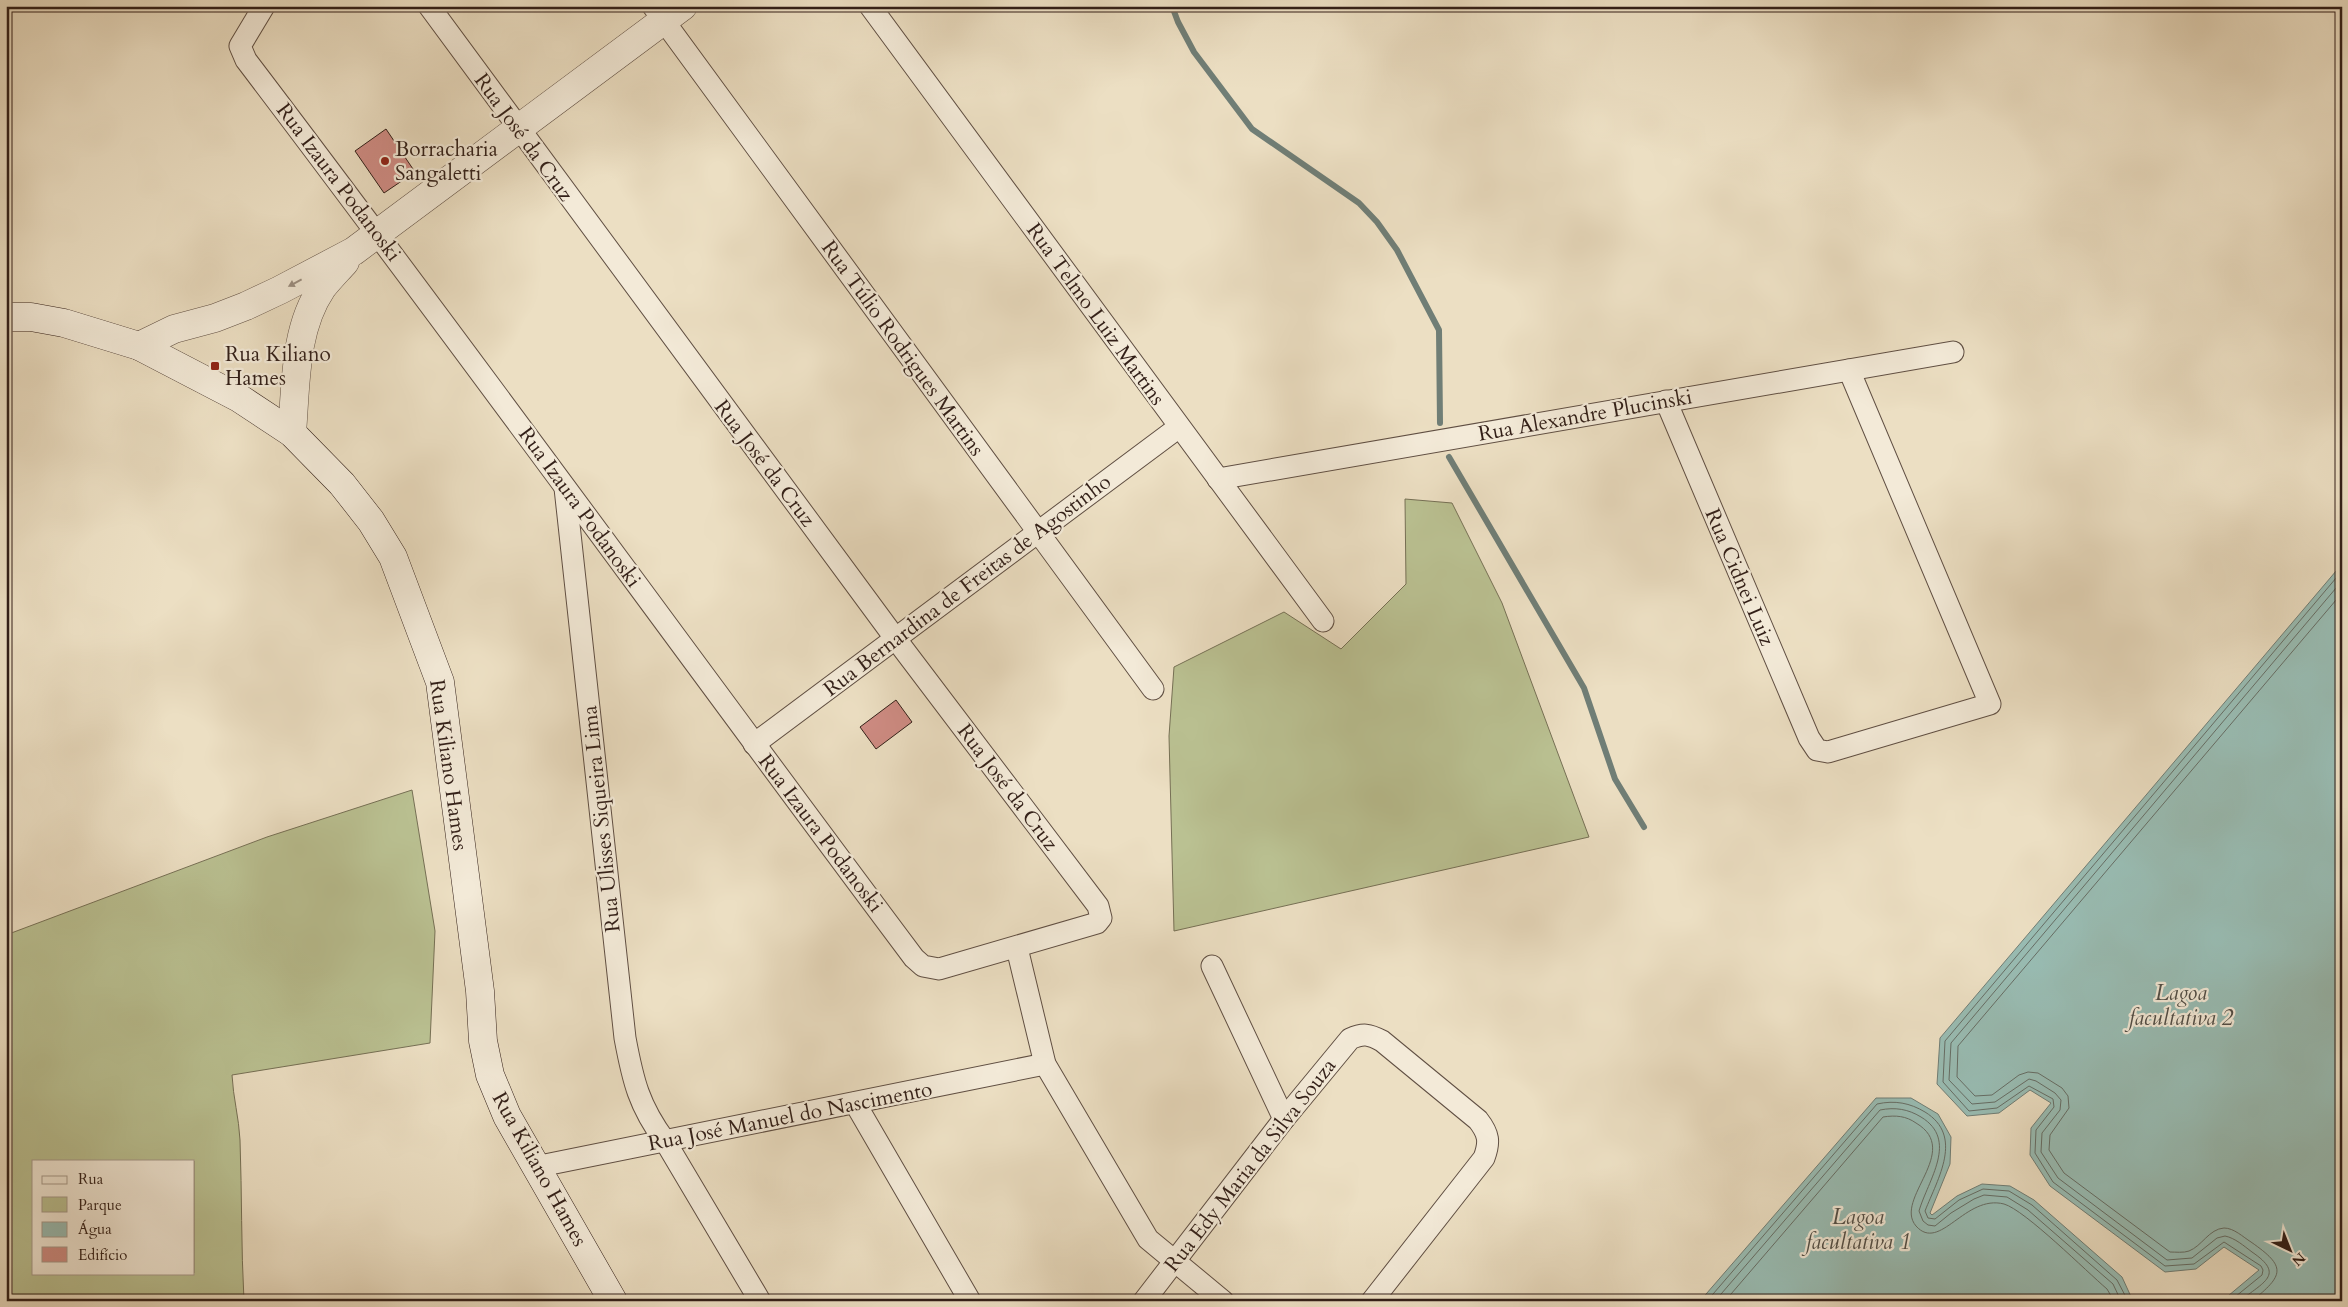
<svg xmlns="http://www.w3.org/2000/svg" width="2348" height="1307" font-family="Cardo,serif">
<rect width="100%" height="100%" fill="#ecdfc3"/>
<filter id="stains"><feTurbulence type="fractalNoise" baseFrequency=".004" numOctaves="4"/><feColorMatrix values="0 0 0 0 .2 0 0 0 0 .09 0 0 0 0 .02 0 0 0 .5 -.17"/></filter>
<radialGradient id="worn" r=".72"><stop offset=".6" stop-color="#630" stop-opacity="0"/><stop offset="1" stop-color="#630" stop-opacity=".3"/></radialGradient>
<!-- green -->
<g fill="#bac192" stroke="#767055" fill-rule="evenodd">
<polygon points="1405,499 1452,503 1502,603 1589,837 1174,931 1169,736 1174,667 1284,612 1341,649 1406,584"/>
<path d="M 412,790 L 435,931 L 430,1043 L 232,1075 C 233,1097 239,1118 240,1140 C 242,1194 241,1247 244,1301 L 6,1301 L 6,935 L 267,837 ZM 34,1161 L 194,1161 L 194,1273 L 34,1273 Z"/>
</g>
<!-- water -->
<g fill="#99bdb4" stroke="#707e76">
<polygon points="2342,564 2342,1301 2222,1301 2259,1270 2224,1247 2196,1269 2165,1272 2050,1186 2030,1155 2031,1128 2051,1103 2030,1090 1999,1113 1967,1116 1937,1084 1940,1038"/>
<polygon points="1876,1098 1911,1098 1938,1114 1951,1137 1950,1164 1930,1213 1932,1215 1957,1196 1982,1184 2010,1186 2034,1200 2122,1277 2133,1301 1700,1301"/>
</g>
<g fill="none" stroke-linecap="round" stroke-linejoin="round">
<!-- shore -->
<g stroke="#666e66" stroke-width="1">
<path d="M 1707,1301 L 1877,1104 C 1895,1100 1910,1103 1925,1112 C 1964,1136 1938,1178 1925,1211 L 1928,1218 L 1935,1219 L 1959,1200 L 1983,1189 L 2009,1191 L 2032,1205 L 2117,1280 L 2128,1301"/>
<path d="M 1715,1301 L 1880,1110 C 1895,1107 1908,1109 1921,1117 C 1959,1140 1928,1180 1919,1211 L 1923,1221 L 1928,1225 L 1935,1226 L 1951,1213 L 1974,1199 L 1984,1195 L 2007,1197 L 2028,1210 L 2113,1284 L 2121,1301"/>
<path d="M 1725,1301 L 1883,1117 C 1896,1115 1906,1116 1916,1123 C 1963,1151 1893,1199 1916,1226 C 1940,1253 1965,1194 2004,1204 C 2025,1210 2087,1272 2107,1289 L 2114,1301"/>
<polyline points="2230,1301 2262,1275 2263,1270 2261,1266 2224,1242 2194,1264 2165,1266 2053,1182 2035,1153 2036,1130 2054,1107 2053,1099 2029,1086 1997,1108 1969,1111 1943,1082 1945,1041 2342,571"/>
<path d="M 2240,1301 C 2263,1282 2286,1275 2252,1252 C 2244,1246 2235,1238 2225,1236 L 2217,1238 L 2192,1258 L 2167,1260 L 2058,1178 L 2041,1152 L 2042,1133 L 2060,1110 L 2061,1100 L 2055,1093 L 2036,1081 L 2029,1079 L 1995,1102 L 1972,1104 L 1949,1080 L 1951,1043 L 2342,581"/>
<path d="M 2252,1301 C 2284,1275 2287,1267 2251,1242 C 2243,1237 2234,1228 2224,1228 C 2209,1229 2202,1246 2189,1251 C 2184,1253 2175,1252 2170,1252 L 2064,1173 L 2049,1150 L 2050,1135 L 2069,1108 L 2068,1096 L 2062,1088 L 2038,1073 L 2028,1072 L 2019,1075 L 1992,1095 L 1975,1096 L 1957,1077 L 1958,1046 L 2342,593"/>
</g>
<!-- stream -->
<g stroke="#707e76" stroke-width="6">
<polyline points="1172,6 1178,22 1194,52 1252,129 1359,203 1377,222 1397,250 1439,330 1440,423"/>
<polyline points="1449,457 1584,688 1615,779 1644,827"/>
</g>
</g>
<!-- building -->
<g fill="#cf8c84" stroke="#321f18">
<polygon points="386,129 415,172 384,193 355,151"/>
<polygon points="896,700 912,722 876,749 860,727"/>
</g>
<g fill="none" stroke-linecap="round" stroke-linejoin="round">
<defs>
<g id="minor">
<path d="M 264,6 L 240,46 L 246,60 C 472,357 690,659 914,958 L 923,966 L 939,969 L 1097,923 L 1101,918 L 1098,906 L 895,638 L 429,6"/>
<polyline points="653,6 1153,689"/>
<polyline points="870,6 1323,621"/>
<polyline points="1666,401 1809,738 1817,750 1828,752 1990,704 1849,370"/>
<polyline points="1218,479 1953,352"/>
<path d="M 565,488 L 625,1038 C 633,1081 639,1106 665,1141 L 760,1301"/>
<polyline points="754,744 1179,427"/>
<polyline points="1017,948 1045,1064 1148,1239 1223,1301"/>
<polyline points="1212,966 1284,1119"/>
<polyline points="855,1103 970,1301"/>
<polyline points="535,1167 1045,1064"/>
<path d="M 1144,1301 L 1284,1119 L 1350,1039 C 1363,1033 1369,1034 1382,1041 L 1478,1120 C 1489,1134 1490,1142 1484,1158 L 1372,1301"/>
</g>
<g id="tertiary">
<polyline points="139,346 174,329 215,318 246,306 280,290 354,251 683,6"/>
<path d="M 292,433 C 296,385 294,329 322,288 C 329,279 337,271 345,262"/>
</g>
<polyline id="secondary" points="6,317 31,317 64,323 139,346 239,398 292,433 342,484 371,521 393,557 440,682 480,991 483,1041 490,1075 507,1116 613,1301"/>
</defs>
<!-- minor casing -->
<use href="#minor" stroke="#604f43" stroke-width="23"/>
<!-- tertiary casing -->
<use href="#tertiary" stroke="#604f43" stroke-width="29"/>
<!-- secondary casing -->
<use href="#secondary" stroke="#321f18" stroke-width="29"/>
<!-- minor -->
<use href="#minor" stroke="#f3ead8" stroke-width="21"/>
<!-- tertiary -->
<use href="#tertiary" stroke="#f3ead8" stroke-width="28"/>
<!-- secondary -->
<use href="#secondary" stroke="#f3ead8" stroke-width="28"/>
</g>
<!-- one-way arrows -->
<defs><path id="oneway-solid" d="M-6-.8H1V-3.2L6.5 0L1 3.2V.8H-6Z" transform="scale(1.25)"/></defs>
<use fill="#9c8f82" href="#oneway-solid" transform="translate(295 283) rotate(152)"/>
<!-- markers -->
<g fill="#8f2418" stroke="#f3ead8" stroke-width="2">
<circle cx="385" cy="161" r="5"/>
<rect x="210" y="361" width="10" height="10" rx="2.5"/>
</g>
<g text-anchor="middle" stroke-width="4.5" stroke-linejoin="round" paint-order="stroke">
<!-- street labels -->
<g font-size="21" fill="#321f18" stroke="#f3ead8">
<text transform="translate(524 137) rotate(54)" y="7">Rua José da Cruz</text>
<text transform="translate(339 182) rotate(53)" y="7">Rua Izaura Podanoski</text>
<text transform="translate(1096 314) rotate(54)" y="7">Rua Telmo Luiz Martins</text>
<text transform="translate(903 348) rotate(54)" y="7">Rua Túlio Rodrigues Martins</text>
<text transform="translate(1585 415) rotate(-10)" y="7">Rua Alexandre Plucinski</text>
<text transform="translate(765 463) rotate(53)" y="7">Rua José da Cruz</text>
<text transform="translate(580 507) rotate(54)" y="7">Rua Izaura Podanoski</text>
<text transform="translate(1740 577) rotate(67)" y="7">Rua Cidnei Luiz</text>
<text transform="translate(967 585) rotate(-37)" y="7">Rua Bernardina de Freitas de Agostinho</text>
<text transform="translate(449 765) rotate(82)" y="7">Rua Kiliano Hames</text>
<text transform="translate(1008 787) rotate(53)" y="7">Rua José da Cruz</text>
<text transform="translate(601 819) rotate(-96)" y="7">Rua Ulisses Siqueira Lima</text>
<text transform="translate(821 833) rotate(53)" y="7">Rua Izaura Podanoski</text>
<text transform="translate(790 1116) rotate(-11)" y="7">Rua José Manuel do Nascimento</text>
<text transform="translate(1250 1165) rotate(-52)" y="7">Rua Edy Maria da Silva Souza</text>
<text transform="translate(540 1169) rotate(61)" y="7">Rua Kiliano Hames</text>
</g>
<!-- poi labels -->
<g font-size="21" fill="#321f18" stroke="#f3ead8" text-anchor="start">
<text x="395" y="156">Borracharia<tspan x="395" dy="24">Sangaletti</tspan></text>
<text x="225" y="361">Rua Kiliano<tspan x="225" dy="24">Hames</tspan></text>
</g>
<!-- water labels -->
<g font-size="22" font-style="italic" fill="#514e47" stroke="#f3ead8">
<text x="2181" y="1000">Lagoa<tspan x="2181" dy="25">facultativa 2</tspan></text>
<text x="1858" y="1224">Lagoa<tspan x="1858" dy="25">facultativa 1</tspan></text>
</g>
</g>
<!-- margin -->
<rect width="2348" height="1307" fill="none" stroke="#ecdfc3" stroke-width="25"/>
<rect x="8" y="8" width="2333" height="1292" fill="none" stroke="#321f18" stroke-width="2.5"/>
<rect x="12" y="12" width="2323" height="1282" fill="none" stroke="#321f18"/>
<!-- legend -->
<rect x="32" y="1160" width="162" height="115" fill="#f3ead8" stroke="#a6998b"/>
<rect x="42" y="1176" width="25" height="8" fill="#f3ead8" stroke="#a6998b"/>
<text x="78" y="1184" font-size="15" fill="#321f18">Rua</text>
<rect x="42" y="1197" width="25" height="15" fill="#bac192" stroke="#a6998b"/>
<text x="78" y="1210" font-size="15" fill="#321f18">Parque</text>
<rect x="42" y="1222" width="25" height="15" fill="#99bdb4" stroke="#a6998b"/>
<text x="78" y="1234" font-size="15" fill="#321f18">Água</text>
<rect x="42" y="1247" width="25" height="15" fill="#cf8c84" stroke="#a6998b"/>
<text x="78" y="1260" font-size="15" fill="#321f18">Edifício</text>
<!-- north arrow -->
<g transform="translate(2290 1250) rotate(137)" stroke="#f3ead8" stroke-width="4" paint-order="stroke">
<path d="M0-4L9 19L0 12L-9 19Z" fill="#321f18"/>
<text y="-8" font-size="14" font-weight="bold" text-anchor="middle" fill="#321f18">N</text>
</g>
<rect width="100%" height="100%" filter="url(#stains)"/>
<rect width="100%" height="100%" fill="url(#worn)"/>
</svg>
